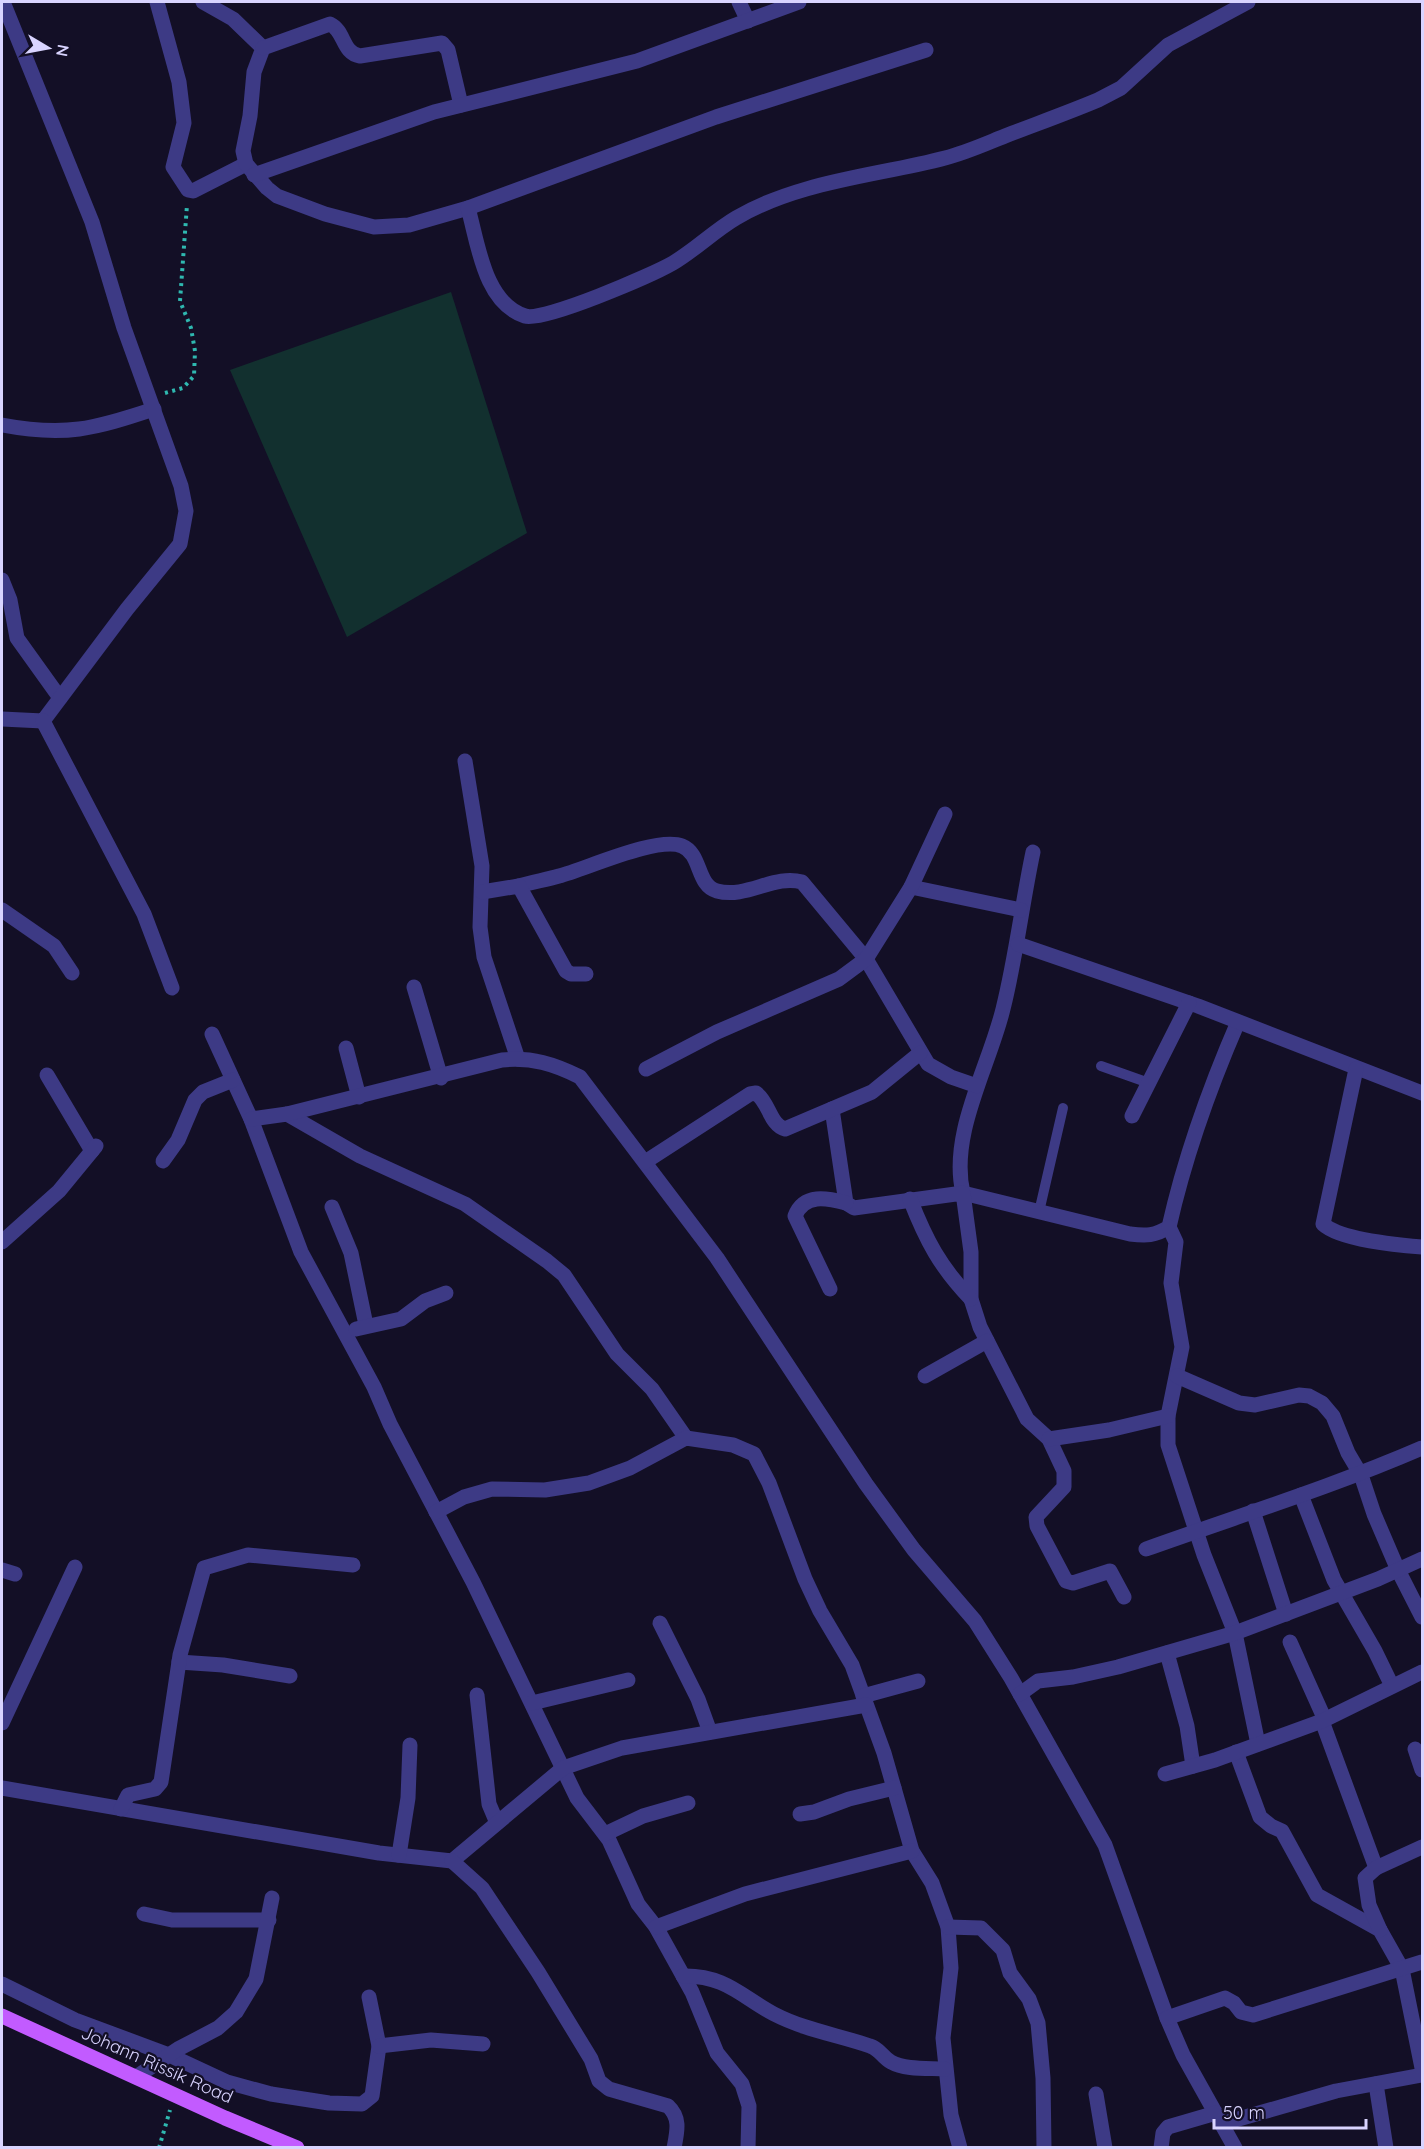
<svg xmlns="http://www.w3.org/2000/svg" width="1424" height="2149" font-family="Quicksand,sans-serif">
<rect width="100%" height="100%" fill="#130f26"/>
<!-- green -->
<polygon fill="#12302f" points="451,292 527,533 347,637 230,370"/>
<g fill="none" stroke-linecap="round" stroke-linejoin="round">
<!-- path -->
<g stroke="#2fb8b0" stroke-width="4" stroke-dasharray="3 4.5" stroke-linecap="butt">
<polyline points="165,393 183,388 194,376 195,351 191,328 180,301 187,205"/>
<polyline points="159,2148 170,2110"/>
</g>
<!-- service -->
<g stroke="#3d3a85" stroke-width="10">
<polyline points="1101,1066 1149,1083"/>
<polyline points="1039,1212 1063,1108"/>
</g>
<!-- minor -->
<g stroke="#3d3a85" stroke-width="15">
<polyline points="157,2 179,82 184,123 173,167 188,190 193,191 246,164"/>
<polyline points="203,2 233,19 263,48 254,72 250,116 243,151 246,164 267,188 277,196 325,214 374,227 409,225 468,208"/>
<polyline points="739,2 748,21"/>
<path d="M 263,48 L 330,24 C 345,31 342,53 360,56 L 442,43 L 448,50 L 461,105"/>
<path d="M 926,50 L 716,117 L 468,208 C 478,243 484,303 525,316 C 544,322 652,275 673,263 C 695,250 714,231 736,218 C 799,181 876,176 945,158 C 965,153 985,144 1005,136 C 1036,124 1067,113 1098,100 L 1121,88 L 1168,45 L 1248,2"/>
<polyline points="254,175 434,112 637,61 799,2"/>
<path d="M 2,425 C 65,437 94,429 154,409"/>
<polyline points="2,580 10,600 17,638 60,698"/>
<polyline points="2,719 43,721 127,609 180,544 186,511 181,486 124,328 92,222 3,2"/>
<polyline points="43,721 144,914 172,988"/>
<polyline points="465,761 482,866 480,927 484,957 518,1059"/>
<path d="M 1033,852 C 1022,904 1016,957 1003,1009 C 989,1067 949,1134 963,1193 L 1130,1234 C 1146,1236 1155,1236 1169,1227 C 1185,1156 1209,1089 1238,1022"/>
<path d="M 519,886 C 532,882 545,880 559,876 C 586,869 657,836 682,846 C 702,854 696,885 717,891 C 747,899 774,874 802,882 L 866,959 L 928,1064 L 951,1077 L 977,1086"/>
<polyline points="911,887 1021,910"/>
<polyline points="482,892 519,886 566,971 571,974 586,974"/>
<polyline points="2,910 54,946 72,973"/>
<polyline points="1018,944 1198,1006 1422,1093"/>
<polyline points="414,987 441,1078"/>
<polyline points="212,1034 251,1119 301,1252 374,1387 390,1424 473,1582 577,1798 609,1840 638,1904 656,1927 692,1992 717,2053 742,2084 749,2106 748,2148"/>
<polyline points="346,1048 359,1097"/>
<polyline points="646,1069 717,1032 839,979 866,959 911,887 945,814"/>
<path d="M 1356,1069 L 1323,1224 C 1340,1240 1398,1245 1422,1247"/>
<polyline points="47,1075 92,1151"/>
<polyline points="832,1109 846,1203 854,1208 963,1193 971,1252 971,1299 980,1327 1027,1419 1049,1439 1064,1471 1064,1487 1036,1517 1037,1526 1066,1581 1073,1583 1110,1571 1124,1597"/>
<polyline points="287,1114 360,1156 465,1204 547,1261 564,1275 617,1354 652,1389 686,1438"/>
<polyline points="1132,1116 1189,1003"/>
<path d="M 251,1119 L 287,1114 L 502,1060 C 532,1057 554,1064 580,1077 L 717,1258 L 866,1484 L 914,1550 L 975,1621 L 1011,1678 L 1105,1845 L 1167,2018 L 1183,2055 L 1235,2148"/>
<polyline points="163,1161 178,1140 195,1100 203,1092 233,1080"/>
<path d="M 645,1162 L 750,1094 L 756,1093 C 769,1102 770,1125 785,1129 L 872,1092 L 920,1053"/>
<path d="M 910,1199 C 926,1240 940,1267 971,1299"/>
<polyline points="332,1207 351,1253 366,1325"/>
<polyline points="1169,1227 1176,1242 1171,1283 1182,1347 1168,1416 1168,1445 1204,1555 1235,1633 1258,1744"/>
<polyline points="2,1242 59,1191 96,1146"/>
<path d="M 830,1289 L 795,1216 C 804,1193 827,1198 846,1203"/>
<polyline points="356,1329 401,1319 425,1301 446,1293"/>
<polyline points="925,1376 987,1341"/>
<polyline points="1177,1376 1239,1403 1255,1405 1299,1395 1309,1396 1322,1403 1333,1416 1348,1453 1361,1475 1374,1514 1398,1570 1422,1617"/>
<polyline points="1049,1439 1109,1430 1168,1416"/>
<polyline points="1301,1495 1334,1580 1375,1651 1392,1686"/>
<polyline points="1253,1511 1286,1614"/>
<polyline points="436,1512 464,1497 492,1489 545,1490 589,1483 630,1468 686,1438 733,1445 754,1454 769,1483 805,1579 820,1611 852,1665 884,1753 912,1851 932,1883 948,1927 951,1968 943,2038 951,2115 960,2148"/>
<path d="M 1146,1549 C 1238,1516 1332,1487 1422,1448"/>
<polyline points="2,1570 15,1574"/>
<polyline points="660,1623 698,1699 710,1732"/>
<polyline points="1290,1642 1325,1720"/>
<polyline points="1167,1653 1187,1726 1193,1766"/>
<polyline points="179,1662 223,1665 290,1676"/>
<polyline points="1020,1694 1038,1681 1073,1677 1118,1667 1235,1633 1378,1579 1422,1559"/>
<polyline points="477,1695 489,1804 497,1823"/>
<polyline points="863,1696 918,1681"/>
<polyline points="532,1703 628,1680"/>
<polyline points="1322,1721 1376,1868"/>
<polyline points="2,1723 75,1567"/>
<polyline points="1415,1749 1422,1770"/>
<polyline points="1236,1752 1260,1817 1271,1826 1282,1831 1317,1895 1380,1930 1402,1969 1422,2068"/>
<polyline points="1165,1774 1215,1760 1322,1721 1422,1672"/>
<polyline points="2,1788 379,1853 452,1861 563,1768 622,1748 866,1705"/>
<polyline points="121,1809 128,1795 155,1789 161,1782 180,1655 204,1568 248,1555 353,1565"/>
<polyline points="800,1814 814,1812 849,1799 894,1788"/>
<polyline points="605,1834 643,1816 688,1803"/>
<polyline points="399,1855 408,1798 410,1745"/>
<path d="M 452,1861 L 482,1888 L 538,1972 L 591,2059 L 599,2081 L 609,2089 L 668,2106 C 681,2118 677,2132 674,2148"/>
<polyline points="144,1914 172,1920 269,1920"/>
<polyline points="656,1927 745,1894 912,1851"/>
<polyline points="948,1927 981,1928 1003,1950 1010,1973 1029,1999 1038,2023 1043,2078 1044,2148"/>
<polyline points="1380,1930 1369,1905 1365,1878 1376,1868 1422,1847"/>
<path d="M 683,1976 C 725,1975 742,1997 774,2014 C 805,2030 838,2035 870,2046 C 880,2049 882,2057 891,2062 C 905,2070 928,2068 945,2069"/>
<polyline points="2,1984 75,2020 169,2055 227,2082 271,2094 329,2103 362,2104 372,2096 379,2046 369,1997"/>
<polyline points="1167,2018 1225,1998 1234,2003 1241,2012 1253,2015 1422,1962"/>
<polyline points="379,2046 431,2040 483,2044"/>
<polyline points="136,2077 178,2049 218,2028 236,2012 256,1979 272,1898"/>
<polyline points="1376,2084 1386,2148"/>
<polyline points="1096,2094 1105,2148"/>
<polyline points="1221,2124 1336,2091 1422,2075"/>
<polyline points="1161,2148 1163,2133 1168,2127 1216,2113"/>
</g>
<!-- primary -->
<polyline stroke="#c25bff" stroke-width="15" points="2,2016 225,2118 297,2148"/>
</g>
<g text-anchor="middle" stroke-width="4.5" stroke-linejoin="round" paint-order="stroke">
<!-- street labels -->
<g font-size="18" fill="#d9d4ff" stroke="#130f26">
<text transform="translate(157 2065) rotate(24)" y="6">Johann Rissik Road</text>
</g>
</g>
<!-- border -->
<rect width="1424" height="2149" fill="none" stroke="#d9d4ff" stroke-width="6"/>
<!-- north arrow -->
<g transform="translate(48 48) rotate(100)" stroke="#130f26" stroke-width="4.5" paint-order="stroke">
<path d="M0-4.5L10 22L0 15L-10 22Z" fill="#d9d4ff"/>
<text y="-9" font-size="16" font-weight="bold" text-anchor="middle" fill="#d9d4ff">N</text>
</g>
<!-- scale -->
<path d="M1214 2119v9h152v-9" fill="none" stroke="#d9d4ff" stroke-width="3"/>
<text x="1223" y="2119" font-size="18" fill="#d9d4ff" stroke="#130f26" stroke-width="4.5" paint-order="stroke">50 m</text>
</svg>
